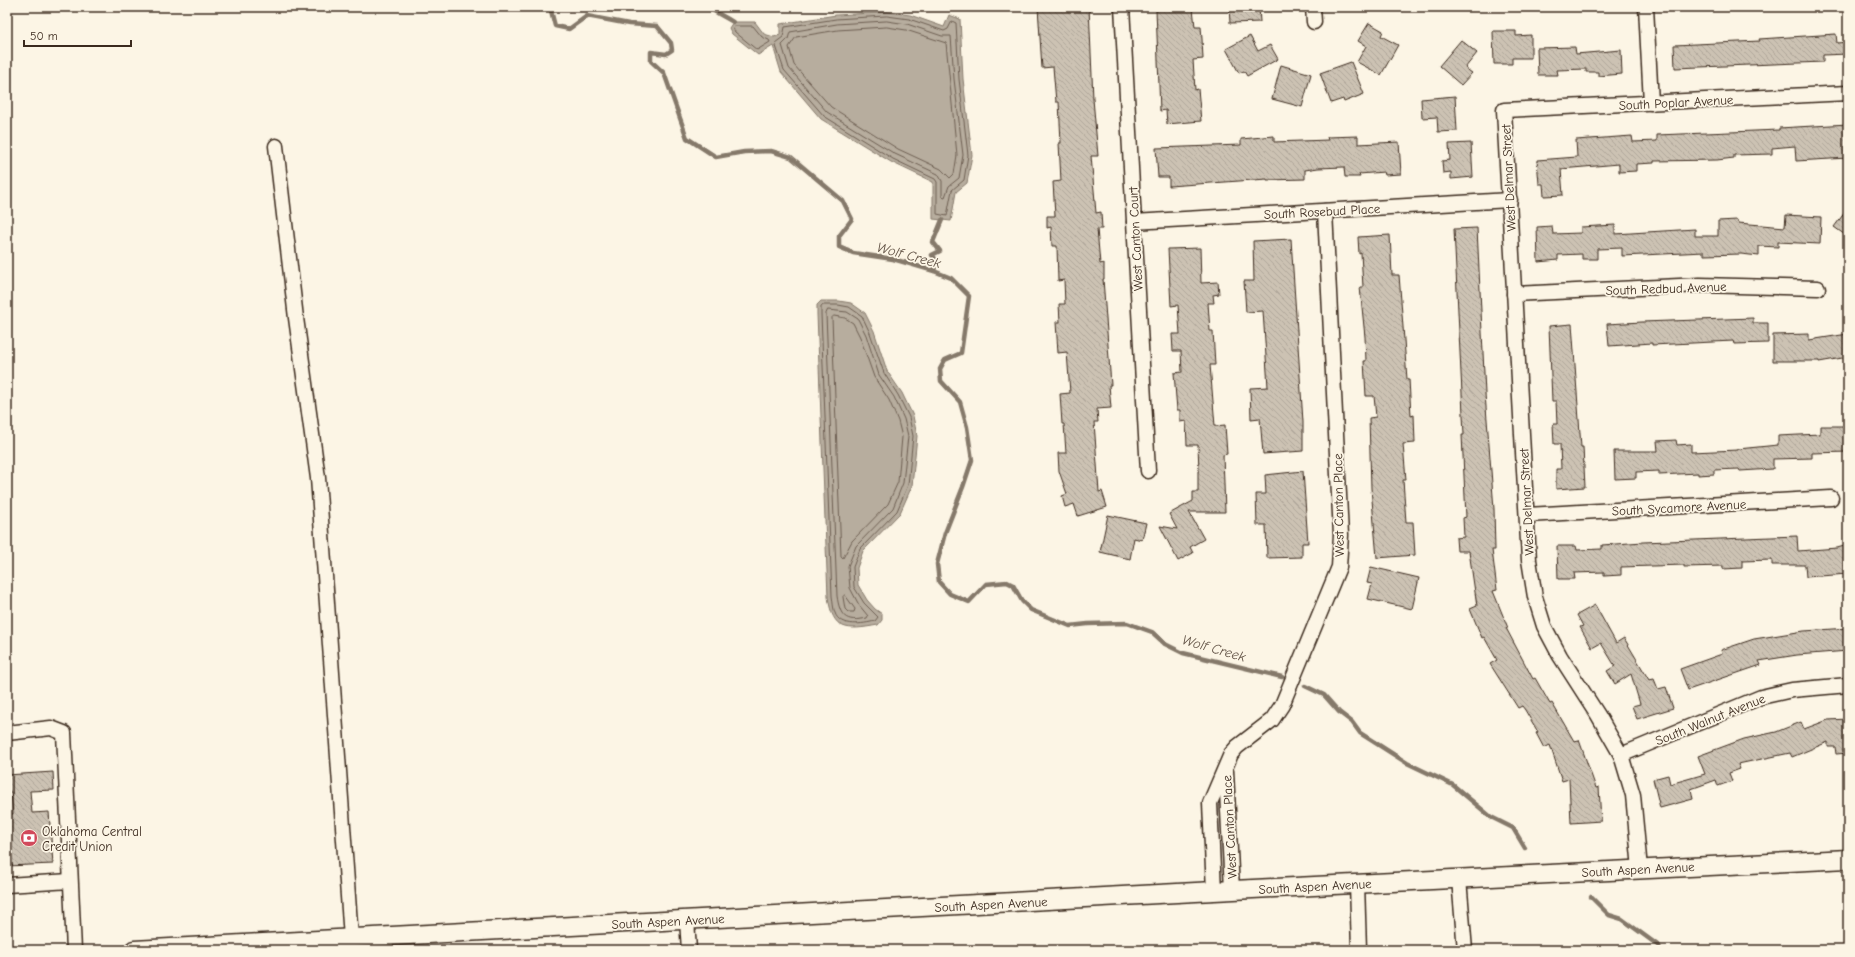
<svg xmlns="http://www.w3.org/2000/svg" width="1855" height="957" font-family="'Comic Neue',sans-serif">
<defs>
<pattern id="building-back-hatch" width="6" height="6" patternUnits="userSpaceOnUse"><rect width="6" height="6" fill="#ccc2b3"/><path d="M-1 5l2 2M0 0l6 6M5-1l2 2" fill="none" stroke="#b0a79a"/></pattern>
</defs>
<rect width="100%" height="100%" fill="#fcf5e5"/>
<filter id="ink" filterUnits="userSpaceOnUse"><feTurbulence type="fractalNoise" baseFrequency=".025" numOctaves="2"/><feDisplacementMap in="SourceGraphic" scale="8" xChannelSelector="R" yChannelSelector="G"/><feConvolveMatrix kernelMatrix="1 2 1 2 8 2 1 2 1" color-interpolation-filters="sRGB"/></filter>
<g filter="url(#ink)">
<!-- water -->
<g fill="#b7ad9e" stroke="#85796b">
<polygon points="887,12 910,15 944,27 949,15 960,19 963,79 972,155 967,183 956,192 951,221 933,219 933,182 891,162 821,119 781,72 773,46 758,55 732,34 729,28 733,22 755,22 764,34 774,37 780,35 780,24 836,15"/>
<path d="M 821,301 L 839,301 L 851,303 L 865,313 L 874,331 L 887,371 L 902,393 L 913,416 L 917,436 L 912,486 L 900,513 L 863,551 L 857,568 L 858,585 L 867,600 L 875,609 L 882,614 L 882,620 L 878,625 C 846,631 833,631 828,597 L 817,314 L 817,305 Z"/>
</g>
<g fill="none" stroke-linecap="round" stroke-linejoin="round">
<!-- shore -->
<g stroke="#6d5e51" stroke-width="1">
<polygon points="887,16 909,19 944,31 948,29 952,21 956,23 959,79 968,155 964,180 952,190 947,216 937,214 937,182 935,179 893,159 824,116 784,70 775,43 783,37 785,27 836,19"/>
<polygon points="887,21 907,24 942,36 951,36 954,79 963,155 959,178 949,186 945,197 942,196 942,181 938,174 895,154 827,112 789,68 782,45 788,39 790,32 837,24"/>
<polygon points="736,26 753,26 762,37 769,40 770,42 757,50 735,32 733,28"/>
<polygon points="887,27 906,30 946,43 957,155 954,174 950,178 941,169 898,149 831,107 794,65 789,47 796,37 838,30"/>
<path d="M 824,305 L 838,305 L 849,307 L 862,316 L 870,333 L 884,373 L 898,395 L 909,417 L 913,436 L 908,485 L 897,511 L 860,549 L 853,567 L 854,587 L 864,603 L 878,617 L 875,621 C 863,624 840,628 835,613 C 833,608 833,602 832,596 L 821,314 L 821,307 Z"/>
<path d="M 828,310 L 847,312 L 858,319 L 866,335 L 879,375 L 894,397 L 904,419 L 908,436 L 903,483 L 893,508 L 856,546 L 848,566 L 850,588 L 859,605 L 868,616 L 867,618 C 845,623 840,616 837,596 L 826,314 Z"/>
<polygon points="834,316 845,318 853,323 860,337 874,377 889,400 898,421 902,437 898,482 888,504 852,541 843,558 841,556 832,318"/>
<polygon points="845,595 855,609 854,612 848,612 845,609 843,597"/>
</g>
<!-- stream -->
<g stroke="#85796b" stroke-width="4.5">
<polyline points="550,7 555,26 569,29 587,16 629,24 657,26 671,43 672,50 666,54 651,52 651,61 664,73 687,138 716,157 744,152 771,151 791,157 843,201 852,219 839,236 839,247 853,253 893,259 934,271 951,278 969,296 961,353 945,360 940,369 941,381 960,402 967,427 972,460 963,487 945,533 937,564 939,582 950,594 969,602 986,584 1007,582 1013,585 1022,601 1031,610 1070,626 1088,624 1127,623 1152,632 1165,644 1183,653 1282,677"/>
<path d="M 709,7 C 717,14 724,16 733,22"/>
<polyline points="934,271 936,260 932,255 940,251 933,242 942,220"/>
<polyline points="1305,686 1324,695 1339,712 1352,722 1360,733 1407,763 1453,785 1491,817 1513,828 1525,848"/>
<polyline points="1591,897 1609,915 1622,919 1659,946 1660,950"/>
</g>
</g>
<!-- building -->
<g fill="url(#building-back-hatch)" stroke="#3b2a1e">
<polygon points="1038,7 1089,7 1093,99 1098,156 1091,156 1096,213 1101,212 1102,229 1097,229 1100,264 1104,263 1104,279 1103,279 1111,385 1109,385 1111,408 1097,409 1098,422 1094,422 1099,492 1102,491 1107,507 1078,516 1074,504 1065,507 1062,496 1067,494 1059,471 1058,453 1066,453 1064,424 1062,424 1060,394 1070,393 1067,352 1058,353 1056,322 1060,322 1059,304 1065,304 1064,280 1058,281 1057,246 1052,246 1051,227 1047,228 1047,216 1055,216 1053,182 1061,181 1059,143 1061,143 1059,102 1056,102 1053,67 1042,68"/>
<polygon points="1229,7 1259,7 1260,22 1230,23"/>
<polygon points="1193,8 1195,27 1201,27 1202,39 1203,59 1193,60 1195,90 1198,89 1201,121 1167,124 1166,110 1160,111 1156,10"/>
<polygon points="1369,23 1383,31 1381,36 1398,45 1381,75 1357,62 1366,46 1358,41"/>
<polygon points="1493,31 1516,31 1516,36 1531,35 1531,58 1512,58 1512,64 1494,64"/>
<polygon points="1836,34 1837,43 1848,42 1848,54 1823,55 1823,62 1675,68 1674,45 1760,41 1759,39"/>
<polygon points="1250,36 1258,51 1270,45 1278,59 1247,76 1244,71 1239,73 1226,49"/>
<polygon points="1461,40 1477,53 1465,68 1472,73 1461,85 1439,66"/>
<polygon points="1575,47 1576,54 1621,50 1622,74 1598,76 1598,72 1586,72 1586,69 1557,70 1558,75 1538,75 1537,48"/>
<polygon points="1351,62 1364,94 1344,102 1343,99 1331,103 1320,73"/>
<polygon points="1281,65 1311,74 1302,107 1272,99"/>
<polygon points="1455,96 1457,131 1438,132 1437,117 1422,118 1421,99"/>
<polygon points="1848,124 1848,158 1796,161 1795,146 1772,148 1772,154 1734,155 1734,158 1717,160 1654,161 1654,163 1636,164 1636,171 1619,172 1619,164 1561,169 1563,195 1544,196 1543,184 1539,184 1537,160 1577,157 1576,140 1632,136 1633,142 1657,141 1657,135 1779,130 1779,128"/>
<polygon points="1274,136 1274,142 1328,140 1327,137 1358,136 1358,144 1399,142 1401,174 1385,175 1384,172 1359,174 1360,177 1345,177 1344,167 1318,168 1305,170 1305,179 1267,180 1267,179 1169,186 1169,177 1158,177 1156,148 1241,145 1241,139"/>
<polygon points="1471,143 1473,177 1451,179 1451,172 1443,173 1442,161 1450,160 1449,144"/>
<polygon points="1848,208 1848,237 1834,227"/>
<polygon points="1786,215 1821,217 1820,244 1778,242 1778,247 1759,246 1759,256 1741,254 1704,255 1704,252 1622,256 1622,248 1597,249 1597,259 1582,259 1582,254 1558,255 1558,260 1538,262 1537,227 1552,226 1553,234 1581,233 1581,227 1615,225 1615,234 1695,229 1695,236 1718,236 1718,221 1737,220 1738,223 1785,227"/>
<polygon points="1477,228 1485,394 1494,509 1495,550 1492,550 1497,590 1493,591 1508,628 1506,628 1533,679 1535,678 1550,704 1552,703 1574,741 1579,740 1596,788 1599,787 1601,821 1571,823 1569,779 1562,781 1550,745 1544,748 1536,733 1538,732 1525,710 1522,706 1518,708 1490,664 1497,660 1484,637 1482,638 1470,609 1477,606 1469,551 1457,551 1456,538 1464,537 1463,518 1466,517 1462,435 1464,435 1454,229"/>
<polygon points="1390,235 1392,275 1399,275 1407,379 1409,379 1411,416 1414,415 1415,443 1403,444 1406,480 1403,480 1406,522 1413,522 1415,555 1377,558 1371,488 1369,418 1376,417 1374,396 1366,396 1364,361 1366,361 1365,337 1360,287 1363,287 1361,253 1359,254 1358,237"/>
<polygon points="1291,239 1303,422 1303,451 1263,454 1260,418 1251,419 1250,388 1268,387 1263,311 1246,312 1244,281 1254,281 1253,241"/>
<polygon points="1200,248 1201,283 1218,282 1219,294 1213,295 1214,303 1208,303 1210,331 1213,331 1215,365 1210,365 1215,426 1225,425 1227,454 1223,455 1225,512 1189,512 1204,539 1190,547 1193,553 1178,561 1160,526 1177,529 1169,514 1193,501 1193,492 1198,492 1198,471 1199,471 1198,445 1187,445 1186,421 1180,422 1180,410 1177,410 1174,373 1182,372 1181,351 1173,351 1172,334 1180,334 1178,305 1171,306 1168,249"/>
<polygon points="1753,318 1753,323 1768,323 1768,343 1734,344 1733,341 1652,345 1652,343 1609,346 1607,324 1642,322"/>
<polygon points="1572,324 1581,447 1583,447 1585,487 1556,489 1556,469 1561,469 1560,444 1554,444 1553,424 1557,424 1556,401 1552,401 1549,326"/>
<polygon points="1809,334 1809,340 1848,334 1848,357 1819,362 1819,361 1773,361 1773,335"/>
<polygon points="1820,426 1848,426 1848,452 1812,453 1812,458 1773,459 1773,469 1740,471 1739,469 1714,470 1714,474 1698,475 1698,473 1659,475 1659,471 1636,472 1636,478 1615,479 1614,451 1658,451 1657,441 1676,440 1677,445 1691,444 1691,452 1738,450 1738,449 1778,445 1778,436 1820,434"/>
<polygon points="1303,471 1308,543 1302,543 1302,557 1267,558 1266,525 1257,525 1256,494 1266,494 1265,475"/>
<polygon points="1108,515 1146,523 1142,540 1134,538 1130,559 1100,552"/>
<polygon points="1797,536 1798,551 1837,548 1848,545 1848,574 1806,577 1805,565 1772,565 1772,560 1742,561 1742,568 1723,569 1723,566 1684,567 1684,565 1621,567 1621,575 1604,576 1604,572 1574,573 1575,579 1558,579 1557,546 1576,546 1577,550 1602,549 1602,545 1643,542"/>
<polygon points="1371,567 1419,578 1412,609 1368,599 1372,584 1367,583"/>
<polygon points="1595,605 1616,643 1624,638 1649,680 1654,679 1658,689 1666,687 1673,708 1637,719 1632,706 1640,704 1631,674 1615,684 1607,671 1615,666 1601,643 1592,648 1580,627 1583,626 1577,615"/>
<polygon points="1848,628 1848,651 1797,655 1759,661 1761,665 1688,690 1680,669 1722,654 1721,650 1754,639 1804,631"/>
<polygon points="1848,719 1848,753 1836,754 1835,747 1828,747 1828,742 1792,757 1790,753 1738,764 1740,769 1729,773 1732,781 1718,786 1716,780 1691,789 1693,799 1660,808 1653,779 1668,775 1670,784 1705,774 1698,756 1744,739 1776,732 1801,722 1804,729 1828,720"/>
<polygon points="53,772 54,790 30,791 32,813 49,812 53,864 7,866 7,814 13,814 11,792 7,792 7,775"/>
</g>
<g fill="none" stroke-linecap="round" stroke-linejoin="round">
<defs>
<g id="minor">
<polyline points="1122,7 1148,471"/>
<polyline points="1313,7 1314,22"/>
<polyline points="1646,7 1651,103"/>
<polyline points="276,146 296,318 318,478 351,938"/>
<polyline points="1134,222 1510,200"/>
<polyline points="1514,294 1700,285 1818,288"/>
<polyline points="1527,515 1831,498"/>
<polyline points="7,733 51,728 64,733 74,950"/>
<polyline points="1621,755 1761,697 1792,690 1848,685"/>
<polyline points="1226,771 1232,890"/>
<polyline points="1640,869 1633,795 1621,755 1598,715 1560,656 1544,626 1535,597 1529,560 1504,110 1848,93"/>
<polyline points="1459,879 1465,950"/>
<polyline points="1357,883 1359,950"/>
<polyline points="7,885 70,881"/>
<polyline points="1214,891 1210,803 1231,754 1237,747 1272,720 1282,705 1339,567 1341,535 1325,211"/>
<polyline points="687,920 689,950"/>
</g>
<polyline id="major" points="134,950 1214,891 1848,859"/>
</defs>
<!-- minor casing -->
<use href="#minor" stroke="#3b2a1e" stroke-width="17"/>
<!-- major casing -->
<use href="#major" stroke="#3b2a1e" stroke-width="21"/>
<!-- minor -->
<use href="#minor" stroke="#fcf5e5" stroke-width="14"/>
<!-- major -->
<use href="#major" stroke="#fcf5e5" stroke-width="18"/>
</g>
</g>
<!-- icons -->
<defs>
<symbol id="bank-disc" viewBox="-11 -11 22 22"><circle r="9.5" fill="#d1495b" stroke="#fcf5e5"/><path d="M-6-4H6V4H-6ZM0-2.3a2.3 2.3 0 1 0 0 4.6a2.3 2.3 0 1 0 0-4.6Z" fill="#fff"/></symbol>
</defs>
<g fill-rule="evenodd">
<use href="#bank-disc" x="19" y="828" width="20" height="20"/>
</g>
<g text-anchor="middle" stroke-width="3.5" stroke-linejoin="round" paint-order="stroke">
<!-- street labels -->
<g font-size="13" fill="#3b2a1e" stroke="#fcf5e5">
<text transform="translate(1676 102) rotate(-3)" y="5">South Poplar Avenue</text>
<text transform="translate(1508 178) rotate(-93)" y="5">West Delmar Street</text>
<text transform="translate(1322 211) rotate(-3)" y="5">South Rosebud Place</text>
<text transform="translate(1135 239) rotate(-93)" y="5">West Canton Court</text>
<text transform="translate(1666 288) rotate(-2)" y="5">South Redbud Avenue</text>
<text transform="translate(1526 502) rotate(-93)" y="5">West Delmar Street</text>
<text transform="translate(1338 505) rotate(-91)" y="5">West Canton Place</text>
<text transform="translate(1679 507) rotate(-3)" y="5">South Sycamore Avenue</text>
<text transform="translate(1710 719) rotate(-22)" y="5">South Walnut Avenue</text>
<text transform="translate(1229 827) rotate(-93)" y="5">West Canton Place</text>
<text transform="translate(1638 869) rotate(-3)" y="5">South Aspen Avenue</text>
<text transform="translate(1315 886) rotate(-3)" y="5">South Aspen Avenue</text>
<text transform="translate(991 904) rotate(-3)" y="5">South Aspen Avenue</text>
<text transform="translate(668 921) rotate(-3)" y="5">South Aspen Avenue</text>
</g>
<!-- poi labels -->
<g font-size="13" fill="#3b2a1e" stroke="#fcf5e5" text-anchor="start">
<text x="42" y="836">Oklahoma Central<tspan x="42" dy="15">Credit Union</tspan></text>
</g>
<!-- water labels -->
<g font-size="14" font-style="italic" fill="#605144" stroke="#fcf5e5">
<text transform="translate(909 255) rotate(15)" y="5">Wolf Creek</text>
<text transform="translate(1214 648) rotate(16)" y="5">Wolf Creek</text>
</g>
</g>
<!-- margin -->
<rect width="1855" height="957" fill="none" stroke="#fcf5e5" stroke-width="24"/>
<rect x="12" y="12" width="1831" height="933" fill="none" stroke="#3b2a1e" stroke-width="1.5" filter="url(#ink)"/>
<!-- scale -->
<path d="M24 40v6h107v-6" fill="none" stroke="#3b2a1e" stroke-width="2"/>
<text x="30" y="40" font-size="12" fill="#3b2a1e" stroke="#fcf5e5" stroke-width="3" paint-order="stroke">50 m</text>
</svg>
